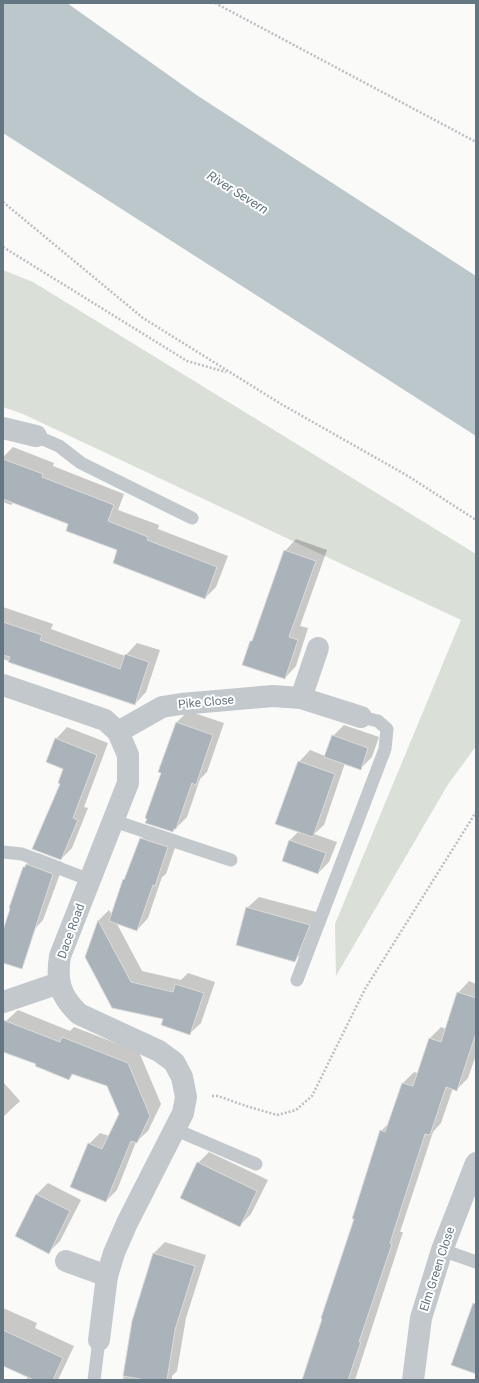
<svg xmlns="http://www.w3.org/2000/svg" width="479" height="1383" font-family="Roboto,sans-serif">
<rect width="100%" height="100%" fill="#fafaf8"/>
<!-- green -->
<polygon fill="#dadfd7" points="3,270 33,282 476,554 476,746 447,786 336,976 335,924 461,620 23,414 3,407"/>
<!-- water -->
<polygon fill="#bbc7cb" points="3,3 67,3 198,96 476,276 476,436 3,133"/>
<!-- shadow -->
<g fill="#0003">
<polygon points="13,447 54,463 53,466 124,494 118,510 159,525 158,529 228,556 216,587 205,598 70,523 14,502 11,505 3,502 3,457"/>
<polygon points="296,539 327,550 300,626 308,628 296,666 285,678 251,641 254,638 285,551"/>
<polygon points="3,607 53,624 51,629 125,656 137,643 160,650 146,692 135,704 3,659"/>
<polygon points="188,711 224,723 207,772 200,779 187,817 173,831 162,772 160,771 177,722"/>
<polygon points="344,725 379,737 372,757 361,768 345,763 324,825 314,834 337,842 329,862 318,873 290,840 299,831 299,762 310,750 325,756 333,736"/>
<polygon points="67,727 108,743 84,807 88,808 72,848 61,859 62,784 64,768 56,739"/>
<polygon points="152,827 179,836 166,874 162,877 148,918 137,930 116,922 142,971 181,980 188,973 215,982 201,1023 189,1034 164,1018 86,957 98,921 109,910 112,915 123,880 126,877 141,839"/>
<polygon points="38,853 64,863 43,920 32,932 3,956 3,933 24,867"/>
<polygon points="259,897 320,913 306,949 295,960 247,908"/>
<polygon points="469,981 476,984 476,1055 468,1078 457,1089 453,1088 441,1123 433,1132 400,1232 403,1232 355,1380 303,1380 356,1219 381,1131 390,1122 403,1083 414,1072 418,1073 429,1039 441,1027 446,1029 458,993"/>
<polygon points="18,1010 70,1031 74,1027 139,1052 161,1104 148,1131 136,1142 117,1190 106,1201 89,1144 100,1133 109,1136 120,1114 107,1085 74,1073 69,1079 37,1064 3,1051 3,1030 6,1021"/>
<polygon points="3,1082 20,1101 3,1117"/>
<polygon points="209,1152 268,1180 251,1214 240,1225 198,1163"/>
<polygon points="48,1183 81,1200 60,1241 49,1252 37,1194"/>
<polygon points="165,1242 206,1255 186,1318 177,1371 172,1376 172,1380 123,1380 133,1321 154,1253"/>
<polygon points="3,1308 37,1323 35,1328 74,1346 58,1380 26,1380 28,1376 3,1365"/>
</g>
<!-- building -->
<g fill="#aab3b9" stroke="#dcdcda">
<polygon points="3,459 43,474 42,477 114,505 108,521 148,537 147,540 217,567 205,599 113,563 117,550 66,531 68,524 3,499"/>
<polygon points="284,550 316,561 289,637 298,640 285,679 242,665 250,641 252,641"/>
<polygon points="3,622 42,635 40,640 120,669 125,654 149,662 135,705 8,662 10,657 3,655"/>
<polygon points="176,722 213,735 196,785 192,783 176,829 174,829 173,832 145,823 147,819 145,818 161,773 158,772"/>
<polygon points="332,735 368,748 361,770 324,757"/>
<polygon points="55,738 97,755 73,818 78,820 61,860 32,849 60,784 58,783 63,769 46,762"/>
<polygon points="298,761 335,774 313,837 275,824"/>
<polygon points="140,838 168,847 155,886 153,885 137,931 109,921 123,879 124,880"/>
<polygon points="289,840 326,853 318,874 282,861"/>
<polygon points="26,864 53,874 22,969 3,963 3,930 10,909 9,908 23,867 25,867"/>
<polygon points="246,907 310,925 295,962 236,945"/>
<polygon points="98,920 131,982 173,992 175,984 204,993 190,1035 161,1025 163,1019 112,1008 85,957"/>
<polygon points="457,992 476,998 476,1033 457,1091 446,1087 430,1135 425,1134 390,1243 392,1244 359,1342 361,1342 348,1380 302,1380 322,1319 321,1318 354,1219 352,1219 380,1130 385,1132 402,1083 413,1086 429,1038 441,1042"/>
<polygon points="3,1020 60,1042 62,1037 128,1063 150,1116 137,1143 131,1141 106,1202 70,1187 88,1143 102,1149 119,1114 107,1086 72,1074 69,1080 35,1066 36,1064 3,1052"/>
<polygon points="197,1162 257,1191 240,1227 180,1198"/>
<polygon points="36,1194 70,1211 49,1254 15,1236"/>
<polygon points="153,1253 195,1266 175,1330 167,1380 145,1380 123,1376 132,1321"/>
<polygon points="473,1303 476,1304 476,1374 451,1365"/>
<polygon points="3,1330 63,1358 53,1380 34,1380 3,1366"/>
</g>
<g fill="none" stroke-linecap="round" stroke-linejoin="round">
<!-- path -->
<g stroke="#bbbfc2" stroke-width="2.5" stroke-dasharray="2 2" stroke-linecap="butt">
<polyline points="215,3 476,142"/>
<polyline points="3,202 143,318 281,404 408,476 476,520"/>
<polyline points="3,247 187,361 226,372"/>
<polyline points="212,1096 218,1096 246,1106 277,1115 296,1110 312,1096 365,989 476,812"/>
</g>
<!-- lane -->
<g stroke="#c3c8cc" stroke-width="13">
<polyline points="36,436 59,446 81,463 192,518"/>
<polyline points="114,821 231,860"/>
<polyline points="3,852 22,854 90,880"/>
<polyline points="297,980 385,749 387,729 378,721 361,717"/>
<polyline points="174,1129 256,1164"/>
<polyline points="442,1250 476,1262"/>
<polyline points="94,1380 99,1340"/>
</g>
<!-- street -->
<g stroke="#c3c8cc" stroke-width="22">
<polyline points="3,428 36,436"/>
<path d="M 3,685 L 105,720 L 118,732 L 128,755 L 128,783 L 60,956 C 56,981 60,996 79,1014 L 159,1051 L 174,1062 L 182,1077 L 186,1097 L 183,1113 L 127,1223 L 114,1253 L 107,1276 L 99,1340"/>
<polyline points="301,698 318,648"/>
<polyline points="118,732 162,707 181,704 273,696 301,698 361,717"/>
<polyline points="3,1002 59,983"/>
<polyline points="66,1261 107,1276"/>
<polyline points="413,1380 421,1318 442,1250 476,1163"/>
</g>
</g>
<g text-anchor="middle" stroke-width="4" stroke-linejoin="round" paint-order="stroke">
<!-- street labels -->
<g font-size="12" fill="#657683" stroke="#fff">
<text transform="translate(206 702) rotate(-5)" y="4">Pike Close</text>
<text transform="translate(71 931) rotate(-70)" y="4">Dace Road</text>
<text transform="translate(437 1269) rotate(-72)" y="4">Elm Green Close</text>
</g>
<!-- water labels -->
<g font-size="13" font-style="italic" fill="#60757c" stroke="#fff">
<text transform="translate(238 192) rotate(32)" y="5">River Severn</text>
</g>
</g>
<!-- border -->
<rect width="479" height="1383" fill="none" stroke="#657683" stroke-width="8"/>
</svg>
